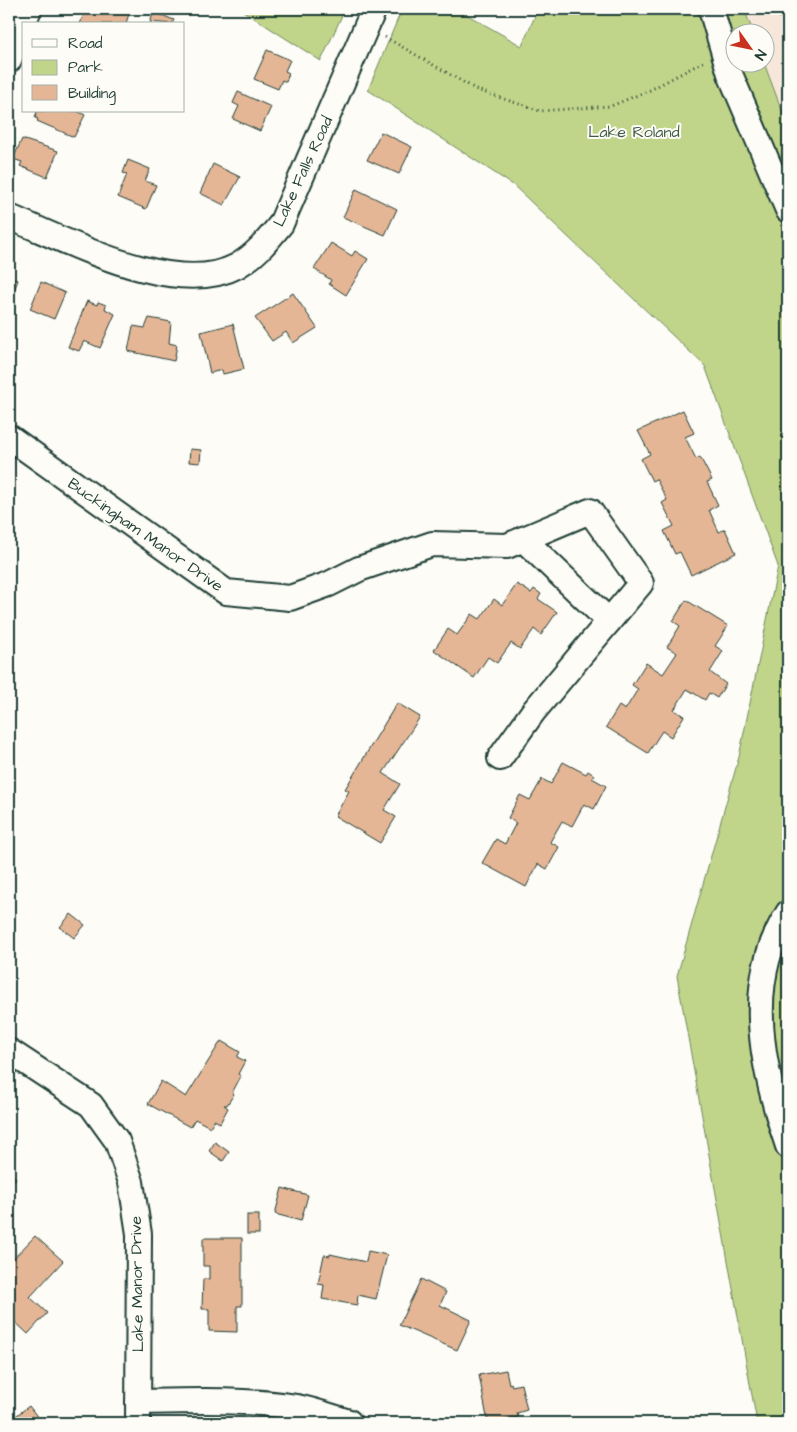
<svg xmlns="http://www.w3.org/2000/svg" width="797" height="1432" font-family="'Architects Daughter',sans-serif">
<rect width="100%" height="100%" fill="#fdfcf7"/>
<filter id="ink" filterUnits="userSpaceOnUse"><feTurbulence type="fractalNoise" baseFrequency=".02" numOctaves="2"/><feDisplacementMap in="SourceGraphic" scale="10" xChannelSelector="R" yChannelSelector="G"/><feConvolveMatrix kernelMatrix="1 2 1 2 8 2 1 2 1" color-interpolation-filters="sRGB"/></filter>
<g filter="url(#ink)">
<!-- built -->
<polygon fill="#f6e7da" points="744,9 788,9 788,127 764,63 764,32 753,32"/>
<!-- green -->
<g fill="#c1d58a" stroke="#70895f">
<polygon points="240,9 345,9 321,61"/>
<polygon points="402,9 457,9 522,46 538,9 744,9 753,32 734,32 734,62 764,63 788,127 788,1423 757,1423 677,976 739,757 778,566 705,366 513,185 368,90"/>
</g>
<!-- building -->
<g fill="#e5b696" stroke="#1f3d34">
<polygon points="86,9 118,9 129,14 126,23 128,24 80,24"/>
<polygon points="780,9 788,9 788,21 777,16"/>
<polygon points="154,12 174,20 172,24 150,22"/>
<polygon points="267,50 290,60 285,71 289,73 286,82 282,80 278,89 254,79"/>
<polygon points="238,92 271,107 260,131 233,119 239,106 233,103"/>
<polygon points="37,111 77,111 85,115 74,137 37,121 38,119 35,118"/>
<polygon points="381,132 412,147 399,174 367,160"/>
<polygon points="22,139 58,151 47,177 20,166 22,162 13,159"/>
<polygon points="128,160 150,169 145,181 156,185 146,209 118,197 127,174 123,173"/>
<polygon points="213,164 240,177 224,205 200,193"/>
<polygon points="356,189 397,209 385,235 343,217"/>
<polygon points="331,243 352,256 355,251 368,259 346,295 329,284 331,280 314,269"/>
<polygon points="9,276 18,280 9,304"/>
<polygon points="41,282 65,293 54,319 30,309"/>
<polygon points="293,293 317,328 293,343 286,332 272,341 255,318"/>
<polygon points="87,301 97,305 98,302 106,305 105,309 115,314 100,348 84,341 79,351 68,347"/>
<polygon points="149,318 171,322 169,343 177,345 174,361 128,351 133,326 145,328"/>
<polygon points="233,324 244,369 223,374 222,370 210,373 201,332"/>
<polygon points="683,410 694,433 685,437 696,459 700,457 712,480 707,482 718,505 709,510 719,532 725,529 736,553 691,575 680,552 675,554 664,531 674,526 662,503 667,500 656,479 652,481 641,459 650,454 638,431"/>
<polygon points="190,449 201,450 200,463 189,462"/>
<polygon points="517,584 531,593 534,589 541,594 538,599 557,612 541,635 534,629 520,649 511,643 497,663 488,657 474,678 434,650 448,629 457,635 472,614 480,619 494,599 502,605"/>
<polygon points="686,600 728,626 715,646 723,651 710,672 726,684 717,698 709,693 705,700 687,689 674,710 684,716 671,737 662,731 648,753 606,727 619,706 625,710 638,689 632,685 646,663 663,674 677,653 667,647 680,626 673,621"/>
<polygon points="397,703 420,717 383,773 400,784 384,810 396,817 380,843 335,816 349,791 345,789"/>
<polygon points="563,762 586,774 588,771 594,775 592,778 606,786 594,809 584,804 572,826 562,821 550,842 559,847 547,869 538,864 526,887 482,863 496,839 505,844 516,823 508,818 520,795 530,800 542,779 551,784"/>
<polygon points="71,914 85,925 74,938 60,927"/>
<polygon points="221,1041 240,1052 237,1057 245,1061 238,1074 241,1076 232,1093 234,1094 227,1105 224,1105 228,1108 220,1123 214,1120 210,1127 195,1119 190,1127 148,1104 161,1081 186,1097"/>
<polygon points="215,1142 229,1152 223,1161 209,1151"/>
<polygon points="9,1172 16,1178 9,1186"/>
<polygon points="282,1188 308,1195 301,1221 275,1214"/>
<rect x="247" y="1215" width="12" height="19"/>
<polygon points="35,1236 63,1261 30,1297 47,1313 28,1334 9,1316 9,1263"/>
<polygon points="203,1238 242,1238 242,1306 237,1306 237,1332 209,1331 209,1309 202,1309 203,1279 209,1279 209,1266 203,1266"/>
<polygon points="368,1251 387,1255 376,1299 358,1295 357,1305 322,1299 324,1285 318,1284 324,1255 330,1256 330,1254 366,1262"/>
<polygon points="421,1279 446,1292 440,1305 471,1320 457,1350 399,1325"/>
<polygon points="506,1370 509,1384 511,1383 512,1386 521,1384 527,1410 517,1413 518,1417 488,1423 479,1375"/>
<polygon points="29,1406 42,1423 9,1423 9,1421"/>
</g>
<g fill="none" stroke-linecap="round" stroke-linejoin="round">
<defs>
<g id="minor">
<polyline points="711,9 730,74 788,210"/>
<polyline points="9,60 29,9"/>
<path d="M 9,217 C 69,241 175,299 237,266 C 255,256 268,240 281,224 L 374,9"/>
<polyline points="9,437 226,592 290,598 329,584 359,569 432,544 507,546 590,511 641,583 533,712 500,758"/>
<polyline points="523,539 609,621"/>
<path d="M 788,913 C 742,984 763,1072 788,1146"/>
<polyline points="9,1051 91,1105 117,1141 131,1182 139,1234 138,1423"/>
<path d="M 138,1402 C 191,1401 244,1399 297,1407 C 314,1410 332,1417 349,1422"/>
</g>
</defs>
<!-- minor casing -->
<use href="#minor" stroke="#1f3d34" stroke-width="28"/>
<!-- path -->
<polyline stroke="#1f3d34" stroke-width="3" stroke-dasharray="1 4" stroke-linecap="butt" points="385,37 477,90 540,111 611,106 650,90 703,62"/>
<!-- minor -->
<use href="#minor" stroke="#fdfcf7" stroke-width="24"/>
</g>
</g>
<g text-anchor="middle" stroke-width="4" stroke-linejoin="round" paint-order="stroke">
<!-- park labels -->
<g font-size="16" fill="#3f5b45" stroke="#fdfcf7">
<text x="634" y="137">Lake Roland</text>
</g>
<!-- street labels -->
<g font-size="16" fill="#1f3d34" stroke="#fdfcf7">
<text transform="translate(302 171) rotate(-65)" y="6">Lake Falls Road</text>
<text transform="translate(146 534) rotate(35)" y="6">Buckingham Manor Drive</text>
<text transform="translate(136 1284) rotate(-91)" y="6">Lake Manor Drive</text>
</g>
</g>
<!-- margin -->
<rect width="797" height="1432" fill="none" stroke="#fdfcf7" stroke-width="30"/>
<rect x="15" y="15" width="767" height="1402" fill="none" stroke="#1f3d34" stroke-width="2" filter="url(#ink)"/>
<!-- legend -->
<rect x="22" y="22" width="162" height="90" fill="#fdfcf7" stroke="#a4b0a9"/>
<rect x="32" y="39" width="25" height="8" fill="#fdfcf7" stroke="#a4b0a9"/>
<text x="68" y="48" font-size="15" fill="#1f3d34">Road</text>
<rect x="32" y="60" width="25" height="15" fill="#c1d58a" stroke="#a4b0a9"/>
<text x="68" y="72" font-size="15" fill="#1f3d34">Park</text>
<rect x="32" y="85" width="25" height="15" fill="#e5b696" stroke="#a4b0a9"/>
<text x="68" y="98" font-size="15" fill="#1f3d34">Building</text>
<!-- north arrow -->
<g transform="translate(750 48) rotate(123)"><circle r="24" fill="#fdfcf7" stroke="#a4b0a9"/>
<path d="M0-4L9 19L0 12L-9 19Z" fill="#c8321e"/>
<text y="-8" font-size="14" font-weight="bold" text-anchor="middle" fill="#1f3d34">N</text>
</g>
</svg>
